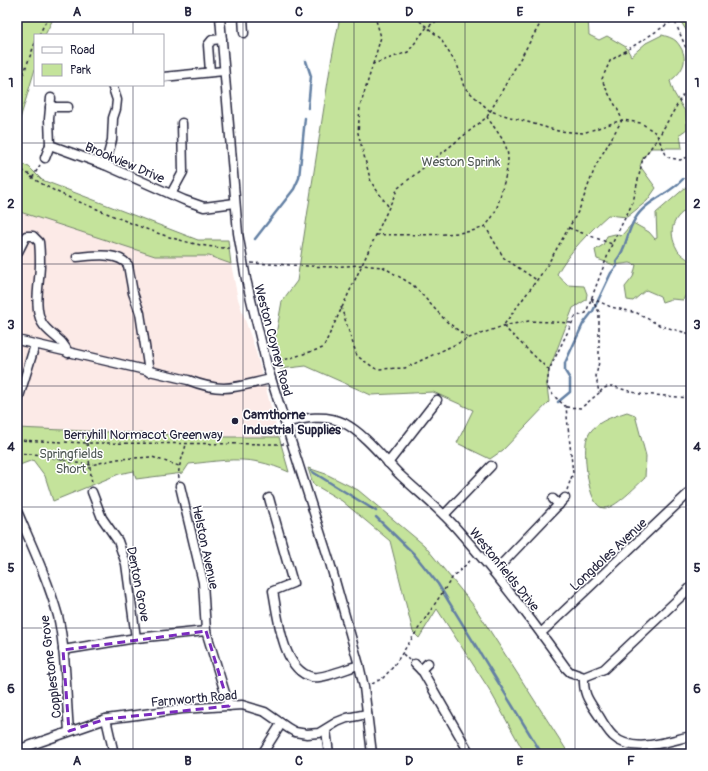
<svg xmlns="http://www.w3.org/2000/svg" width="708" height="771" font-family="Pangolin,sans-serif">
<rect width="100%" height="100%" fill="#fff"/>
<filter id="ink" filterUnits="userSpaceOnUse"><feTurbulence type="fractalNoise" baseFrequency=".025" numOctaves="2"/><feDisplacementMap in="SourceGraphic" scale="8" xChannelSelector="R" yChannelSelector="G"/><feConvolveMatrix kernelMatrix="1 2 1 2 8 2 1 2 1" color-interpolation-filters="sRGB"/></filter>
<g filter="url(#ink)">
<!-- built -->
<polygon fill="#fceae7" points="17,211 155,255 209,256 231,264 238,299 256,352 279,437 225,437 17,428"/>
<!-- green -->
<g fill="#c4e39b" stroke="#73826b">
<polygon points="17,17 63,17 62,19 53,19 45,35 35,35 35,69 17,129"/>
<path d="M 340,17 L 588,17 L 589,35 L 599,40 L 607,36 L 626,47 L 631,56 L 646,43 L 662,35 C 666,36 673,38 676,41 C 690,57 685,70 670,81 L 674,93 L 686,113 L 687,129 L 680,134 L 682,148 L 651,148 L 643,158 L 640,166 L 656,188 L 647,201 L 627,217 L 608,215 C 590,231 568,253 557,274 L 567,285 L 584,286 L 587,294 L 586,300 L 573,308 L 549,370 L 547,386 L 549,402 L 503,450 L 490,459 L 457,443 L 473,410 L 433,392 L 371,395 L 306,366 L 280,369 L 280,356 L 275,340 L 282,301 L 297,281 L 331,62 Z"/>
<polygon points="678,17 691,17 691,38"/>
<polygon points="17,162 29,167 42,180 198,240 228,240 231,264 209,256 155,256 17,211"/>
<path d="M 691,186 L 691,207 C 673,216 667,231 677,249 C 679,254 687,258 691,262 L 691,290 L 689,289 L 683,300 L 671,299 L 662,302 L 660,296 L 646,290 L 633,301 L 627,300 L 625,287 L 633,277 L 636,265 L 630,263 L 614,265 L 597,259 L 595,250 L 603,245 L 607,236 L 615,234 L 621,236 L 633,223 L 649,232 L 655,239 L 657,238 L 656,213 L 686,187 Z"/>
<path d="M 627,412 L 635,415 L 646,456 L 645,478 C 636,486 615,509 604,508 C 587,508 583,449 587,438 C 593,422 612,417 627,412 Z"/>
<path d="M 17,428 L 225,437 L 279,437 L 289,472 C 280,468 269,464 259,462 C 236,457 212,462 189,464 L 183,473 L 136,479 L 134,471 L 119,474 L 53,501 L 45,476 L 33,460 L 17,466 Z"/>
<polygon points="308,468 326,474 358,490 424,545 474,606 569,754 525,754 489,689 437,609 419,638 413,632 390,541 342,501 313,484"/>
</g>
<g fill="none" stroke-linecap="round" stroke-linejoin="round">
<!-- stream -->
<g stroke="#6380a4" stroke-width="2.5">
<polyline points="306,61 311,76 308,108"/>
<polyline points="255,239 294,189 299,178 305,118"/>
<path d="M 558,402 L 570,392 L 570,379 L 565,371 L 565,363 L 583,324 L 593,311 L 611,273 L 617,266 L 616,261 C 627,249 626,233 635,219 C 645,201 669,195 683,179"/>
<polyline points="311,471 376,511"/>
<polyline points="376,517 414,554 438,584 542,754"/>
</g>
<defs>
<g id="minor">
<polyline points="220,17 238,233 246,279 267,366 330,563 359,665 364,687 372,754"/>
<polyline points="243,17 244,33"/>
<polyline points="210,72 208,45 212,40 222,39"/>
<polyline points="163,77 224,71"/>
<polyline points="51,98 49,119 50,145 105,165 184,200 204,207 235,203"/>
<polyline points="50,107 68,107"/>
<polyline points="45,158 50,145"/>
<polyline points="105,165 112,140 113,118 116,109 117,100 112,85"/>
<polyline points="171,194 183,172 182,123"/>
<path d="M 17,254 L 26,236 L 33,236 L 39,242 C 40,249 40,257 40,264 C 40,282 33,306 42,323 C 49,335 64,339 68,353"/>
<path d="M 77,257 C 92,256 117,251 128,265 L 133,293 L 140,313 L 149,372"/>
<path d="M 17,340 L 188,380 C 224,394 235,387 271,379"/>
<polyline points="17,403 35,345"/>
<path d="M 285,423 C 304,418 326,414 344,423 C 366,435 382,457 400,475 C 419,493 440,509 457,529 C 496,573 532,620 566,668 L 570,672 L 584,677 L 604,669 L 691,587"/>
<polyline points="388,463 437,400"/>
<polyline points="180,486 203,582 206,631 229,706"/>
<polyline points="92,492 102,518 118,541 126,564 136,638"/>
<path d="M 269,498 L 293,583 L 273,591 C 278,616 282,670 312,677 C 323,679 348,668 359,665"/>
<polyline points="553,499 559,505"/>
<path d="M 17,511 C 32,546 48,580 58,616 C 66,650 66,696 69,731"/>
<polyline points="444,515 491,466"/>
<polyline points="494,572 565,498"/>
<polyline points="541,633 691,491"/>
<polyline points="63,650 136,638 206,631"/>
<polyline points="415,664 423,672 470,754"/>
<polyline points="421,670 428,663"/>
<path d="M 584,677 C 583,695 589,701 599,716 C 603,723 607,730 613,736 C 633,755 668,741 691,736"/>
<polyline points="106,719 114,754"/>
<polyline points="326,730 329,754"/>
<polyline points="17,750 106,719 182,709 242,705 265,712 288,728 295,732 307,734 319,733 337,722 347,718 367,714"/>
<polyline points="262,754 281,724"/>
</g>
</defs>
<!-- minor casing -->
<use href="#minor" stroke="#22223b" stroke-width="11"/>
<!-- path -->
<g stroke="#22223b" stroke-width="1.5" stroke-dasharray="3 3" stroke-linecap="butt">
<polyline points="415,17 440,38 458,67 464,87 490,111 558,131 583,133 622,120 641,123 656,133 667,157 680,160 691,156"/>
<polyline points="673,17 691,60"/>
<polyline points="39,35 48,17"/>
<polyline points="373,64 381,37 375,17"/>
<polyline points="17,91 35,43"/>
<polyline points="17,167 33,177 40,165"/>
<path d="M 31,177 C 52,191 74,200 97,209 C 137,226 190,249 233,248"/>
<polyline points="388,206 371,182 358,133 360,107 373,64 408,52 427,27 444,17"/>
<polyline points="485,226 504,258 538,281"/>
<polyline points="569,228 612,244"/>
<path d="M 376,235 C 397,234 473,238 486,225 C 497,214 499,200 503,186 C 513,149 508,147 487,117"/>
<polyline points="251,263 329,267 361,265 383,267 413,285 446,321 468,338"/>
<polyline points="591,298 611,307 637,313 661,326 691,334"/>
<polyline points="341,307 357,356 376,369 405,368 469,338 503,326 529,321 573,323"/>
<polyline points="274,363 323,348 398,188 487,117 544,17"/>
<path d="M 549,370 L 503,326 L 545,269 L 579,210 L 596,165 L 622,120 C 617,105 607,94 602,79 L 610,61 L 674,20"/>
<polyline points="600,392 604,388 611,386 640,394 691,398"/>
<polyline points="566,407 581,408 599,393 596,376 599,362 599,312 591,298"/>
<polyline points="17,440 87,443 284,444"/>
<polyline points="87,443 92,484"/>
<polyline points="17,453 44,455 69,462 91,465 117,459 152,457 179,466"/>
<polyline points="61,460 77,456 88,449"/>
<path d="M 179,478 C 177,467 184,455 186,444"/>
<polyline points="567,490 573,473 566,407 553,395 547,386 549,370 575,317 586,313 587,310 612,244 633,202 643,158 658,138 691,81"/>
<polyline points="403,654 409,660"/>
<polyline points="372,684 383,678 393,667 452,578 472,559"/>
</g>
<!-- minor -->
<use href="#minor" stroke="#fff" stroke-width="8"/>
</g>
</g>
<!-- marked area -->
<path fill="none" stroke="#7b2cbf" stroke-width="3" stroke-dasharray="8 5" stroke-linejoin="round" d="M 206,631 L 229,706 L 106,719 L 69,731 L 63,650 Z"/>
<!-- grid -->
<path fill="none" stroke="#22223b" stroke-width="1" stroke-opacity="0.55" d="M 133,17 L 133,35M 243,17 L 243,754M 354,17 L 354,754M 465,17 L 465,754M 575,17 L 575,754M 133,85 L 133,754M 17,143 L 691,143M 17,264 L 691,264M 17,386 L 691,386M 17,507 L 691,507M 17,628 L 691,628"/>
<!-- markers -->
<circle fill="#22223b" stroke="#fff" stroke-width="1.5" cx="235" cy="421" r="4"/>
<g text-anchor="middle" stroke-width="3" stroke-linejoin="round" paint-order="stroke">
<!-- park labels -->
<g font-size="13" fill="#535c58" stroke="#fff">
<text x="461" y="166">Weston Sprink</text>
<text x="71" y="458">Springfields<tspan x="71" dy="15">Short</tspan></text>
</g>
<!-- street labels -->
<g font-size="13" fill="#22223b" stroke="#fff">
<text transform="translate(125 162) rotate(23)" y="5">Brookview Drive</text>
<text transform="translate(274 340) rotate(75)" y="5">Weston Coyney Road</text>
<text x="143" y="439">Berryhill Normacot Greenway</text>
<text transform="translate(206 547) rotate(78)" y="5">Helston Avenue</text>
<text transform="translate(608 554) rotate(-43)" y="5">Longdoles Avenue</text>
<text transform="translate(505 569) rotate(51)" y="5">Westonfields Drive</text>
<text transform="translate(139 584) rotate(79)" y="5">Denton Grove</text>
<text transform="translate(50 667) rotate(-97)" y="5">Copplestone Grove</text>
<text transform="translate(194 698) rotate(-5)" y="5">Farnworth Road</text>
</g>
<!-- poi labels -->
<g font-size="13" font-weight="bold" fill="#22223b" stroke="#fff" text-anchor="start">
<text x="243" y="419">Camthorne<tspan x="243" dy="15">Industrial Supplies</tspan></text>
</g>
</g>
<!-- margin -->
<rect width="708" height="771" fill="none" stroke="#fff" stroke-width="44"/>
<!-- legend -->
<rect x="34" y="34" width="130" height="52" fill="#ffffff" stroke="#a7a7b1"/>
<rect x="42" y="47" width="20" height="6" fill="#ffffff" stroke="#a7a7b1"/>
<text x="70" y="54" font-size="12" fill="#22223b">Road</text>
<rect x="42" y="64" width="20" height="12" fill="#c4e39b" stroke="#a7a7b1"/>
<text x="70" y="74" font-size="12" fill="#22223b">Park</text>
<rect x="22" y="22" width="664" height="727" fill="none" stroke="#22223b" stroke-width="1.5"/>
<g font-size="13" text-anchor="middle" font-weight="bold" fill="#22223b">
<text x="77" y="16">A</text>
<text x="188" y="16">B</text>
<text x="299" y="16">C</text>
<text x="409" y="16">D</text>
<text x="520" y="16">E</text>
<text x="631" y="16">F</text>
<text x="11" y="87">1</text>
<text x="697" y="87">1</text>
<text x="11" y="208">2</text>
<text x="697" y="208">2</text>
<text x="11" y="329">3</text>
<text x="697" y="329">3</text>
<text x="11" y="451">4</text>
<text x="697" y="451">4</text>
<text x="11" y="572">5</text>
<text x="697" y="572">5</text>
<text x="11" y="693">6</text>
<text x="697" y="693">6</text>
<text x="77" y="765">A</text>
<text x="188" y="765">B</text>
<text x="299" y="765">C</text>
<text x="409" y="765">D</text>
<text x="520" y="765">E</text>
<text x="631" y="765">F</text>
</g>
</svg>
